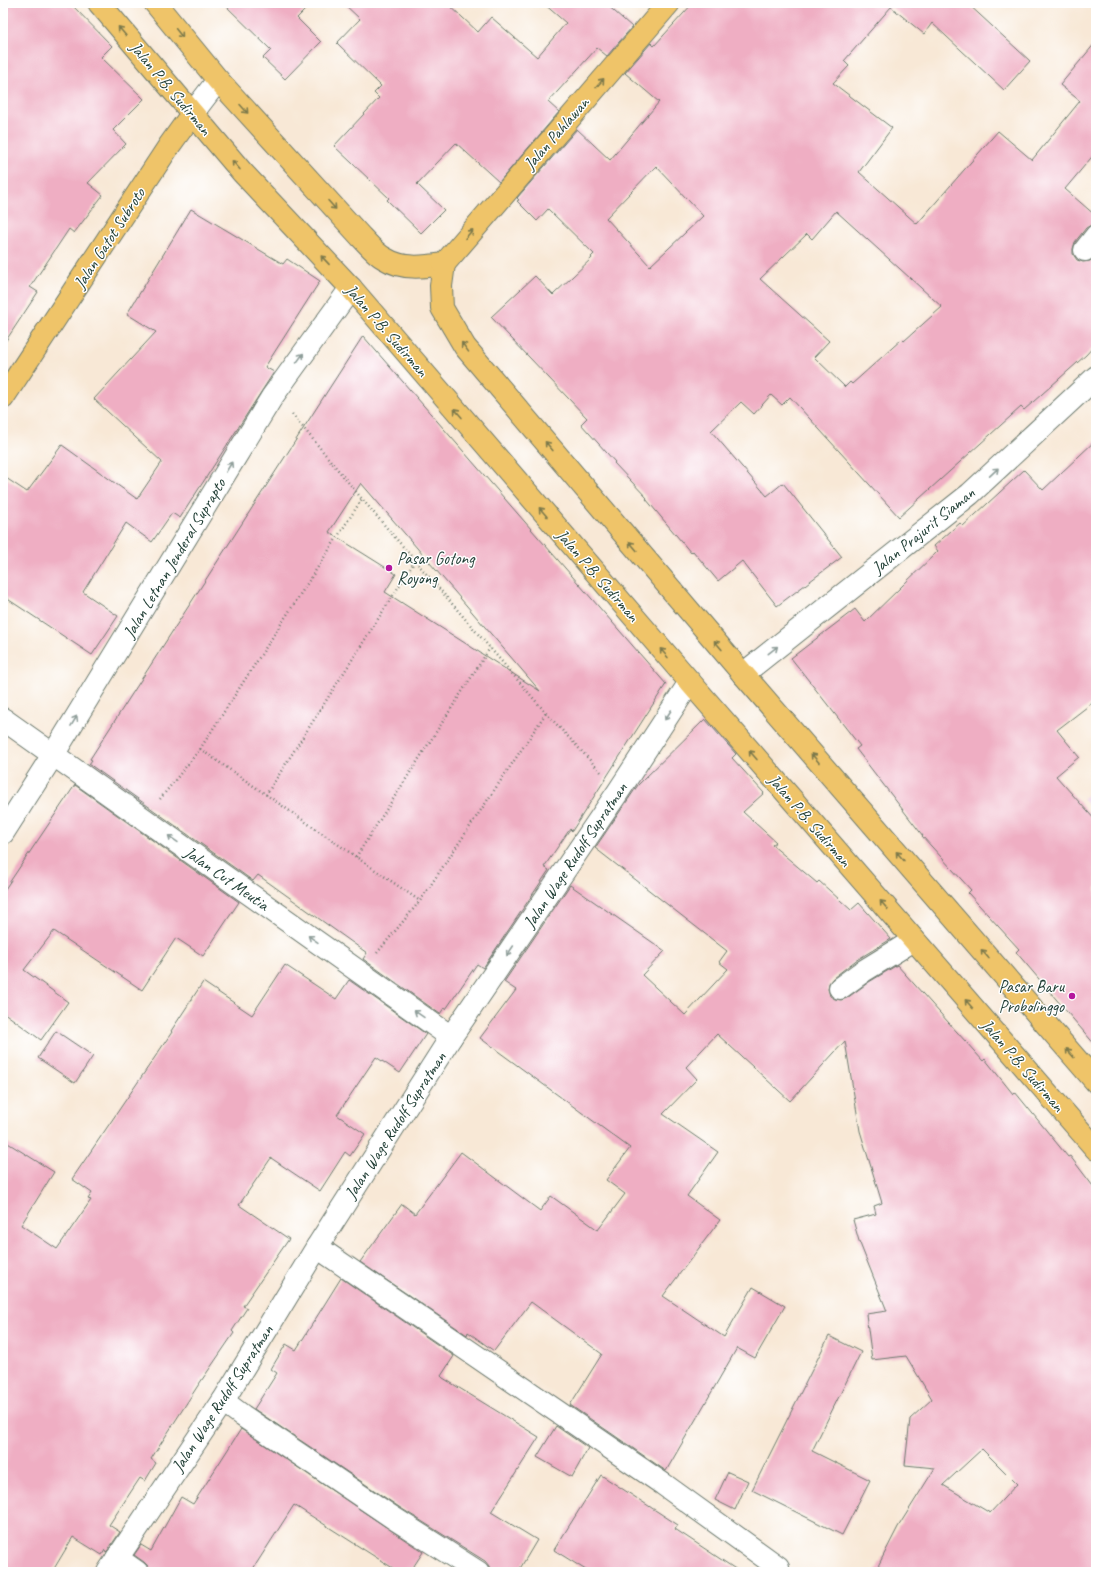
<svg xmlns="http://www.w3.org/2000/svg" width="1099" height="1575" font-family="Caveat,sans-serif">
<rect width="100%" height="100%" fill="#fff"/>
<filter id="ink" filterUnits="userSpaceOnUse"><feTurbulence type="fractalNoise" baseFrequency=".025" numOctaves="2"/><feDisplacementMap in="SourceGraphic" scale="8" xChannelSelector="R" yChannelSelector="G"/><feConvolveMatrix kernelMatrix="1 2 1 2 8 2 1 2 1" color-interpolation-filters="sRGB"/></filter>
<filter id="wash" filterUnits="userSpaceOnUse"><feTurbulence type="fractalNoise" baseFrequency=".012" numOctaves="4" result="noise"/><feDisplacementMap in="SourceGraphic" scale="16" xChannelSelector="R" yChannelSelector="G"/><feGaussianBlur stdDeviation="0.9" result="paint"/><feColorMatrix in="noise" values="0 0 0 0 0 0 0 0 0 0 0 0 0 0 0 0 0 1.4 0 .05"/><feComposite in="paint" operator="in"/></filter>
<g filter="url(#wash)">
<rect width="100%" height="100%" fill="#f8e8d6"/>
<!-- built -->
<polygon fill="#edd1e9" points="1096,787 1096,813 1083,799"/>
<g id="blocks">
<!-- building -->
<g fill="#efaec3" fill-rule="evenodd">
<polygon points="3,3 70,3 112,46 101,57 144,99 113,130 126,144 88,183 103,195 74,233 69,229 49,259 30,287 38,292 3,345"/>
<polygon points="223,3 312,3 297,18 321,42 285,79 263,58 271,50"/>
<polygon points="343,3 447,3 478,32 491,17 537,57 566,23 543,3 605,3 632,27 607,56 597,48 548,102 559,112 499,182 456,143 417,184 444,210 421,233 387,200 389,198 334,146 379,98 374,93 381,86 337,43 360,19"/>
<path d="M 693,3 L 967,3 L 1030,61 L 1004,90 L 932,23 L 924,34 L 891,7 L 844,61 L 849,66 L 833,83 L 892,128 L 859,172 L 917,224 L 998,131 L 1032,160 L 1080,101 L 1060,85 L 1096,42 L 1096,152 L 1065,189 L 1096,216 L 1096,224 L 1091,225 L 1086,228 L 1075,242 L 1073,249 L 1073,254 L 1077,260 L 1083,262 L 1090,261 L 1096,256 L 1096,344 L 1086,355 L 1024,410 L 1021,407 L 899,517 L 790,397 L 782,405 L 771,395 L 754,414 L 741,402 L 711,431 L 767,496 L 783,483 L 842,557 L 777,606 L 742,561 L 718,581 L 693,551 L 691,553 L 646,499 L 647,498 L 614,463 L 615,462 L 581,424 L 587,418 L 491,317 L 535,276 L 553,295 L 592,258 L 591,257 L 594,254 L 548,209 L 537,221 L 517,201 L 519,200 L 517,198 L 577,129 L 610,160 L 659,102 L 625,73 L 651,43 L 654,46 ZM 656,166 L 703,216 L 650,266 L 606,218 ZM 836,211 L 942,307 L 904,341 L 902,339 L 852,384 L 850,382 L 845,387 L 814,357 L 829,341 L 760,279 L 807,234 L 812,239 Z"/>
<polygon points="191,209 283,264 287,259 320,281 265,367 274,372 180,518 172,513 152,542 126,523 83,592 118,616 92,655 3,596 3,476 27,492 62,445 137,499 162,462 94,399 156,332 127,314"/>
<path d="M 363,336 L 666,684 L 572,831 L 570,829 L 544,867 L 549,870 L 483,968 L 477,964 L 446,1009 L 444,1008 L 440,1014 L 363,959 L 367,953 L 258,875 L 253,881 L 89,764 L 92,760 L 90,759 ZM 361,483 L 405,534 L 540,691 L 385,592 L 396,574 L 329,532 Z"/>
<polygon points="1096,440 1096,700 1057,730 1079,757 1056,776 1096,821 1096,1046 1016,952 1019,949 968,893 971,890 922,836 923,836 856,749 860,746 791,658 855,609 865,622 938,551 934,546 960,523 963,526 1024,470 1043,490"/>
<path d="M 705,719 L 736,754 L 732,758 L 764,793 L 743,812 L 776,842 L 772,845 L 817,883 L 819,881 L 851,910 L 859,903 L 891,939 L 855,961 L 833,978 L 829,983 L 828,989 L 830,996 L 835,999 L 841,1000 L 847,998 L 869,982 L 897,965 L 983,1061 L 985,1059 L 1013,1094 L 1015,1092 L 1068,1157 L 1070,1156 L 1096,1190 L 1096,1572 L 875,1572 L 898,1527 L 935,1468 L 905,1465 L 910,1419 L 932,1399 L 906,1356 L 872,1360 L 866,1314 L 887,1311 L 859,1241 L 853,1220 L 876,1214 L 874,1206 L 882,1203 L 860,1131 L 845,1041 L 790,1101 L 717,1034 L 686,1067 L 697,1079 L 663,1114 L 718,1152 L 687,1196 L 720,1220 L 663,1296 L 724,1337 L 753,1287 L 785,1306 L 755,1358 L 737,1348 L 666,1471 L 570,1405 L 602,1354 L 531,1302 L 494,1351 L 468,1332 L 467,1335 L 360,1262 L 402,1204 L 415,1214 L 461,1152 L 540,1211 L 551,1196 L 598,1230 L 625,1194 L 606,1180 L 630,1148 L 480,1038 L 516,990 L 504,982 L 570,885 L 665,951 L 642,975 L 685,1015 L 728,969 L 719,962 L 727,951 L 595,848 L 638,785 ZM 982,1449 L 1017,1484 L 990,1513 L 943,1485 Z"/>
<polygon points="75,785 239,902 203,956 176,938 142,990 54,931 24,970 68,1002 41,1040 3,1012 3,892"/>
<polygon points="285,965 336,999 349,980 426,1034 400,1073 376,1057 337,1115 365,1134 350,1156 345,1152 320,1191 271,1158 239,1205 289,1239 243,1306 247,1308 232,1331 234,1333 197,1387 151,1459 156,1463 145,1481 140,1478 109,1525 120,1532 108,1550 106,1552 105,1550 102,1555 73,1537 52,1572 3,1572 3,1140 54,1172 21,1225 57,1249 91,1200 88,1199 92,1193 72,1179 172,1032 171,1031 203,982 252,1015"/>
<polygon points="56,1031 93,1056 75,1083 38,1058"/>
<polygon points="341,1278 454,1356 441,1376 443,1378 539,1437 491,1512 537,1540 518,1572 490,1572 489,1566 485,1561 399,1507 254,1409 277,1373 271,1369 286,1344 296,1350"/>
<polygon points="829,1336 861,1352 812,1451 870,1480 842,1535 752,1490"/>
<polygon points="556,1426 588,1448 572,1477 537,1457"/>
<polygon points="241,1429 423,1552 410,1572 399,1572 294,1505 251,1572 149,1572 148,1566 144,1562 134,1555 141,1545 151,1551 181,1497 193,1504"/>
<polygon points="728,1472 748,1481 735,1510 715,1500"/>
<polygon points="601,1475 678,1525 675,1529 740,1572 589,1572 554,1550"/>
</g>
</g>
</g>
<g filter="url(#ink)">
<use href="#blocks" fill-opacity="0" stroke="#6b796d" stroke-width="1"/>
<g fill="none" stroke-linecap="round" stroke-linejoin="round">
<defs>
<g id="minor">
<polyline points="192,114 218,80"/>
<polyline points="1085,250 1096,236"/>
<polyline points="743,674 970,494 1096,377"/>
<polyline points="3,719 451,1037"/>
<polyline points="3,833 53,755 272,397 351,288"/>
<polyline points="840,988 862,972 914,940"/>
<polyline points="317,1247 663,1484 778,1567"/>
<polyline points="223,1401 243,1416 392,1517 478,1572"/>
<polyline points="117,1558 137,1572"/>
<polyline points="108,1572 223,1401 317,1247 451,1037 618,792 690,682"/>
</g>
<g id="major">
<polyline points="99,3 242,172 351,288 690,682 1096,1149"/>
<path d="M 155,3 L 218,80 L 361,237 C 368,244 375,253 384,258 C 403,270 423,267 444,264"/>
<polyline points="444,264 441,286 442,308 465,347 743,674 1096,1082"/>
<polyline points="444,264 669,3"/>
<polyline points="3,398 169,146 192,114"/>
</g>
</defs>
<!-- minor casing -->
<use href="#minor" stroke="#6b796d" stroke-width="24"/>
<!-- major casing -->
<use href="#major" stroke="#6b796d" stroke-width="24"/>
<!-- path -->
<g stroke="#6b796d" stroke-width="2.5" stroke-dasharray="1 3" stroke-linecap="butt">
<polyline points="292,414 362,499 546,713 601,772"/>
<polyline points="200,749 420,901"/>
<polyline points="266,795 415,561"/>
<polyline points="160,799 200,749 362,499"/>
<polyline points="356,857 490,648"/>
<polyline points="377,953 420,901 546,713"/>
</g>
<!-- minor -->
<use href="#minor" stroke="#fff" stroke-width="22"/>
<!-- major -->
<use href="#major" stroke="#efc469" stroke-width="22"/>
</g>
<!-- one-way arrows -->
<defs><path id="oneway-shaft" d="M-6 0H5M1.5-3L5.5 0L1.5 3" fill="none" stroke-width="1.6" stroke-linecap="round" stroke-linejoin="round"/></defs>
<g stroke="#7d7a4c">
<use href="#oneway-shaft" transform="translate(122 31) rotate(-130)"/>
<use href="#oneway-shaft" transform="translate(179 33) rotate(51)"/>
<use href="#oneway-shaft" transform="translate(600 83) rotate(-49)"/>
<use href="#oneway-shaft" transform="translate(244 109) rotate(48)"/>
<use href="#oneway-shaft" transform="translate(236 165) rotate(-131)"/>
<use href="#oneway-shaft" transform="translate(332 205) rotate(48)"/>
<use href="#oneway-shaft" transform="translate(469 234) rotate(-49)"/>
<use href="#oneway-shaft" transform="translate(325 260) rotate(-133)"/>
<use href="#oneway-shaft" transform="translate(465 347) rotate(-126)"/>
<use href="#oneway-shaft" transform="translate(458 413) rotate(-131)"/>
<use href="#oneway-shaft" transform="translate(549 446) rotate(-130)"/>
<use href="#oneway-shaft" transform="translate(543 512) rotate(-131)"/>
<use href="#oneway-shaft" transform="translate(633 546) rotate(-130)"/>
<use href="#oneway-shaft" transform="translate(718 645) rotate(-130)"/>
<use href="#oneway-shaft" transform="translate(664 653) rotate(-131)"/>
<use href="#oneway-shaft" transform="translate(753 755) rotate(-131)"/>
<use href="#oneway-shaft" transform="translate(815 758) rotate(-131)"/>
<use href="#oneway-shaft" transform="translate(900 856) rotate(-131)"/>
<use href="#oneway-shaft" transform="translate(884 905) rotate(-131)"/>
<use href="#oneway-shaft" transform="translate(985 954) rotate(-131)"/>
<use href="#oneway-shaft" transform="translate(969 1004) rotate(-131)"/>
<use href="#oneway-shaft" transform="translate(1070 1053) rotate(-131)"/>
</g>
<g stroke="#8f9e9a">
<use href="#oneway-shaft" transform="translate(300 358) rotate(-54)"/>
<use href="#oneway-shaft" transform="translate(229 467) rotate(-59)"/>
<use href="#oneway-shaft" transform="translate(994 472) rotate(-43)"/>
<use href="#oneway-shaft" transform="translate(773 650) rotate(-38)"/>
<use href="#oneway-shaft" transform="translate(668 715) rotate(123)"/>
<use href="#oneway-shaft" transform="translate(74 721) rotate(-59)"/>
<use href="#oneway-shaft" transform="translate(173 839) rotate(-145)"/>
<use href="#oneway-shaft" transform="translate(313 939) rotate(-145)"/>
<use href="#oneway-shaft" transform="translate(510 951) rotate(124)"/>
<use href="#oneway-shaft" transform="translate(419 1014) rotate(-145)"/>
</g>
</g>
<!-- markers -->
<g fill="#b5179e" stroke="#fff" stroke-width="1.5">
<circle cx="389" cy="568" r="4"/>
<circle cx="1072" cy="996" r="4"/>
</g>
<g text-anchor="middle" stroke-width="3" stroke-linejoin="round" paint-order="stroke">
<!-- street labels -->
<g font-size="17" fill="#1f3d34" stroke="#fff">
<text transform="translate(171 88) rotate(50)" y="6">Jalan P.B. Sudirman</text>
<text transform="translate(556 133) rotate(-49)" y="6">Jalan Pahlawan</text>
<text transform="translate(109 238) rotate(-57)" y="6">Jalan Gatot Subroto</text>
<text transform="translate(387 330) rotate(49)" y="6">Jalan P.B. Sudirman</text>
<text transform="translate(923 530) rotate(-39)" y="6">Jalan Prajurit Siaman</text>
<text transform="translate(174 558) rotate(-59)" y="6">Jalan Letnan Jenderal Suprapto</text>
<text transform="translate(598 575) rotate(49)" y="6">Jalan P.B. Sudirman</text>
<text transform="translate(810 820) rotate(49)" y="6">Jalan P.B. Sudirman</text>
<text transform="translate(575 855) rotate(-56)" y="6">Jalan Wage Rudolf Supratman</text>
<text transform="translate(227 878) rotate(35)" y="6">Jalan Cut Meutia</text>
<text transform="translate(1023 1065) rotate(49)" y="6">Jalan P.B. Sudirman</text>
<text transform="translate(395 1125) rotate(-57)" y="6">Jalan Wage Rudolf Supratman</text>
<text transform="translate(222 1398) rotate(-57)" y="6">Jalan Wage Rudolf Supratman</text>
</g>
<!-- poi labels -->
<g font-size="17" fill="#1f3d34" stroke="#fff" text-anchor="start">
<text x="397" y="564">Pasar Gotong<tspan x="397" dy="20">Royong</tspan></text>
<text x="1064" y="992" text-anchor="end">Pasar Baru<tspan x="1064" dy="20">Probolinggo</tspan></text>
</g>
</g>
<!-- margin -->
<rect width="1099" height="1575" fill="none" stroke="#fff" stroke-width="16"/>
</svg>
